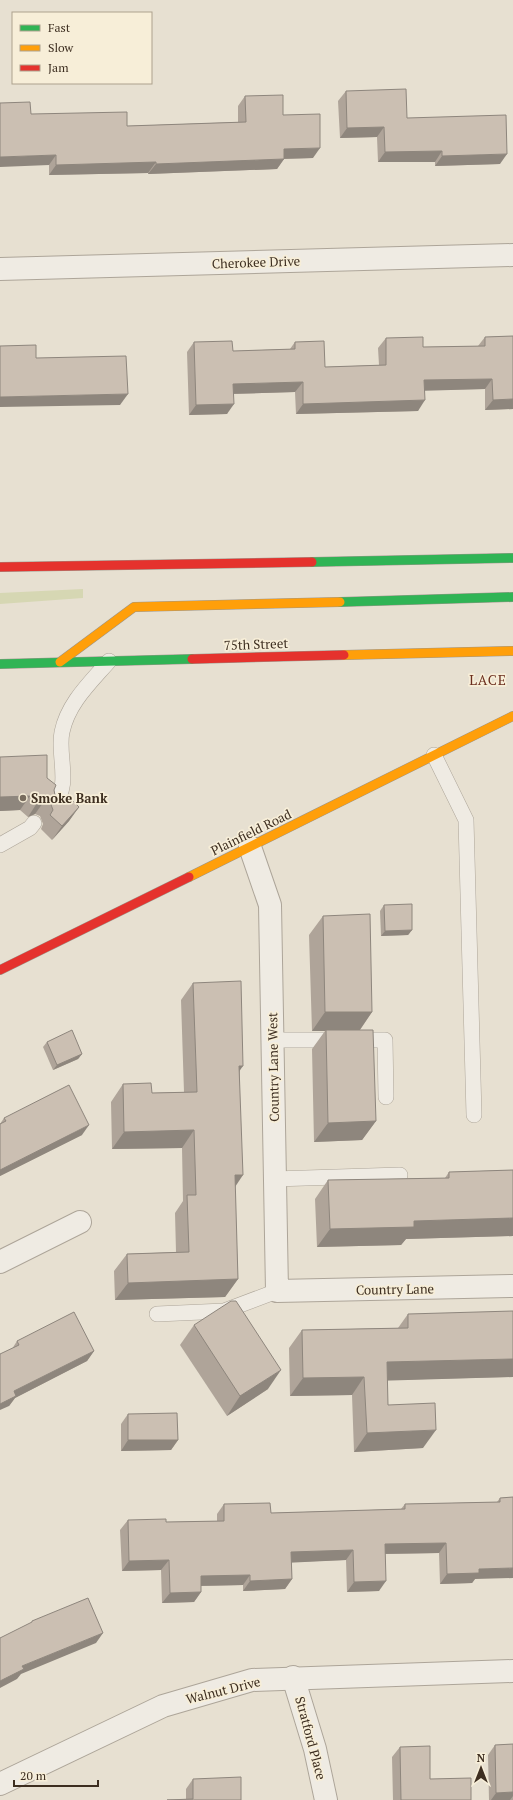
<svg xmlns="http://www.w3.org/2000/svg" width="513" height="1800" font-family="'PT Serif',serif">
<rect width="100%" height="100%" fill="#e7e0d1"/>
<!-- green -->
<polygon fill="#d6d7b3" points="83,589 83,598 0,604 0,593"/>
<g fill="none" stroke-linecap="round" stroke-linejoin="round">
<defs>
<g id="lane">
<polyline points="434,755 466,820 474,1115"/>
<path d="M 53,805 C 72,786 57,755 62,732 C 68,703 90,683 109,661"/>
<polyline points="0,845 30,828 34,823"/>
<polyline points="272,1040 385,1040 386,1097"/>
<polyline points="274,1179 400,1175"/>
<polyline points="157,1314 224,1311 277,1291"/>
</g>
<g id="street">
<polyline points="0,269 513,255"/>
<polyline points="250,847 270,905 277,1291 513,1286"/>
<polyline points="0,1262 80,1222"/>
<polyline points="293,1677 315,1749 326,1800"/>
<polyline points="0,1784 163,1706 252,1680 513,1671"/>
</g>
<g id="fast">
<polyline points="312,562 513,558"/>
<polyline points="340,602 513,597"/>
<polyline points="0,664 192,659"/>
</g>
<g id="slow">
<polyline points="344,655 513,651"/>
<polyline points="60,662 134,607 340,602"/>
<polyline points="189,877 513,716"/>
</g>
<g id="jam">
<polyline points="0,567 312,562"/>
<polyline points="192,659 344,655"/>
<polyline points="0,970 189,877"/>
</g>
</defs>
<!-- lane casing -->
<use href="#lane" stroke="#ada599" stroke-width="16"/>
<!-- street casing -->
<use href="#street" stroke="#ada599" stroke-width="24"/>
<!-- fast casing -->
<use href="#fast" stroke="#9c958a" stroke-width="10"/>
<!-- slow casing -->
<use href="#slow" stroke="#9c958a" stroke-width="10"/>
<!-- jam casing -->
<use href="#jam" stroke="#9c958a" stroke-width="10"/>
<!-- lane -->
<use href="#lane" stroke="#efebe3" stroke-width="15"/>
<!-- street -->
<use href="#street" stroke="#efebe3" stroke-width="22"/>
<!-- fast -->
<use href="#fast" stroke="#30b455" stroke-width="9"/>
<!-- slow -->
<use href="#slow" stroke="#ff9f0a" stroke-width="9"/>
<!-- jam -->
<use href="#jam" stroke="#e5322d" stroke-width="9"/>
</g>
<!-- wall -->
<g fill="#afa499">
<polygon points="346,91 407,118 500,164 435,166 435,162 378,162 377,137 340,138 338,101"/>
<polygon points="245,96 283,115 313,158 284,159 277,169 148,174 148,173 49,175 49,165 31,114 127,126 238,122 238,106"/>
<polygon points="513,336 513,409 485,410 485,389 425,390 418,411 296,414 295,392 233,394 227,414 189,415 187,352 194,342 233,351 290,349 295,342 325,367 379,365 378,348 386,338 423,347 478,346 485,337"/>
<polygon points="0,757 47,778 54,790 55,795 61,800 79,807 69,821 52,840 41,829 43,824 40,816 35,814 28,817 20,810 0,811"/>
<polygon points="384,905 412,930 408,935 381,936 380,911"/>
<polygon points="323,916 372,1012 360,1030 376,1121 362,1140 314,1142 312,1049 325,1031 312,1031 309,935"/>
<polygon points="193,983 240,1071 235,1187 238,1279 225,1297 115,1300 114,1271 127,1254 176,1252 175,1213 183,1201 182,1148 112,1149 111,1102 123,1084 152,1093 184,1092 181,1000"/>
<polygon points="47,1042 82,1054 78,1059 53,1070 43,1047"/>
<polygon points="4,1118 82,1135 0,1176 0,1124"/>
<polygon points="513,1170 513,1236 406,1239 401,1245 317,1247 315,1199 328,1180 445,1178 449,1172"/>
<polygon points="408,1314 513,1377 387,1380 388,1405 423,1448 354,1452 352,1395 290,1396 289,1348 302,1330 398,1328"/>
<polygon points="194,1325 268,1389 227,1416 180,1345"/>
<polygon points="17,1341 94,1351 87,1361 15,1398 9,1406 12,1349"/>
<polygon points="128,1414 178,1440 171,1450 121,1451 121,1424"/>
<polygon points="513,1497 475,1579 472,1583 440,1584 439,1553 385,1554 379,1591 347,1592 346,1560 292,1562 292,1579 285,1589 243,1591 243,1585 201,1586 201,1592 194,1602 162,1603 161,1570 122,1571 120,1530 128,1520 166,1522 217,1521 217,1514 224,1504 271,1513 401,1509 405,1504 497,1502 500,1498"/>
<polygon points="513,1744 513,1800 489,1800 488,1755 495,1745"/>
<polygon points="400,1747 430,1779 471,1800 393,1800 392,1757"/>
<polygon points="193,1779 241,1800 186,1799 186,1789"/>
</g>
<!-- shaded-wall -->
<g fill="#8e867d">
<polygon points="384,127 377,137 340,138 347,128"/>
<polygon points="320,148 313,158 277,159 284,149"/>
<polygon points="442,151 435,162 378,162 385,152"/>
<polygon points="507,154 500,164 435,166 442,156"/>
<polygon points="56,155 49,165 0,167 0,157"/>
<polygon points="284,159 277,169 148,174 156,164"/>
<polygon points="156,162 148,173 49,175 56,165"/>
<polygon points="492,379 485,389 417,391 424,380"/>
<polygon points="303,382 295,392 226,394 233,384"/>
<polygon points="128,394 120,405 0,407 0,397"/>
<polygon points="513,399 513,409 485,410 493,400"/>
<polygon points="425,400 418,411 296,414 303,404"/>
<polygon points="234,404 227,414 189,415 196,405"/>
<polygon points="30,796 20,810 0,811 0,797"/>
<polygon points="45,800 35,814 28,817 37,803"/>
<polygon points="79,807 69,821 52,840 62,826"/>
<polygon points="412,930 408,935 381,936 385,931"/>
<polygon points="325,1012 372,1012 359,1031 326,1030 325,1031 312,1031"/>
<polygon points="82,1054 78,1059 53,1070 57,1065"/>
<polygon points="239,1066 243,1066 231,1083"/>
<polygon points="376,1121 362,1140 314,1142 328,1123"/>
<polygon points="89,1125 82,1135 0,1176 0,1170"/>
<polygon points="194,1130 182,1148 112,1149 124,1132"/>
<polygon points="235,1175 243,1175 231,1193"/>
<polygon points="513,1218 513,1236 406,1239 401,1245 317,1247 330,1229 414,1221"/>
<polygon points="238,1279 225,1297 115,1300 128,1283"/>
<polygon points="94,1351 87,1361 15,1398 9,1406 0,1410 0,1404 14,1391"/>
<polygon points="513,1359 513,1377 374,1381 387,1362"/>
<polygon points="281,1370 268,1389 227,1416 240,1396"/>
<polygon points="364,1377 352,1395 290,1396 303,1378"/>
<polygon points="436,1430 423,1448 354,1452 367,1433"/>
<polygon points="128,1440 178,1440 171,1450 121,1451"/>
<polygon points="446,1543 439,1553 378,1554 385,1544"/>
<polygon points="353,1550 346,1560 284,1563 291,1552"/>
<polygon points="169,1560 161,1570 122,1571 129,1561"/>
<polygon points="513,1568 513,1578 475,1579 472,1583 440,1584 447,1574 479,1569"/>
<polygon points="250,1575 243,1585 194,1586 201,1576"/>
<polygon points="292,1579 285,1589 243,1591 250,1581"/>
<polygon points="386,1581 379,1591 347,1592 354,1582"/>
<polygon points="201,1592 194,1602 162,1603 170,1593"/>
<polygon points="103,1633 96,1643 21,1674 17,1679 0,1688 0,1681 22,1666"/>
<polygon points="513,1792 513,1796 510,1800 491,1800 496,1793"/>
</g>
<!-- building -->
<g fill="#cbbfb2" stroke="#8e867d">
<polygon points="406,89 407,118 506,115 507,154 442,156 442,151 385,152 384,127 347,128 346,91"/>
<polygon points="283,95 283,115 320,114 320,148 284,149 284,159 156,164 156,162 56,165 56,155 0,157 0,103 30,102 31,114 127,112 127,126 246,122 245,96"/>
<polygon points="513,336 513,399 493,400 492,379 424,380 425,400 303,404 303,382 233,384 234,404 196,405 194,342 232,341 233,351 295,349 295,342 324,341 325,367 386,365 386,338 423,337 423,347 485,346 485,337"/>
<polygon points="36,345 36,358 126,356 128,394 0,397 0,346"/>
<polygon points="47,755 47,778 56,785 54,790 55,795 61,800 69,797 79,807 62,826 50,815 53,810 50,802 45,800 37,803 30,796 0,797 0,757"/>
<polygon points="412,904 412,930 385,931 384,905"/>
<polygon points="370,914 372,1012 325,1012 323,916"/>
<polygon points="241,981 243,1066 239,1066 243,1175 235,1175 238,1279 128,1283 127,1254 189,1252 187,1195 196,1195 194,1130 124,1132 123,1084 151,1083 152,1093 197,1092 193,983"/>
<polygon points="72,1030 82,1054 57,1065 47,1042"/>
<polygon points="326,1030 373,1030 376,1121 328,1123"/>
<polygon points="69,1085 89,1125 0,1170 0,1124 6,1121 4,1118"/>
<polygon points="513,1170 513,1218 414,1221 414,1227 330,1229 328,1180 449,1178 449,1172"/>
<polygon points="231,1301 236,1301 281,1370 240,1396 194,1325"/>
<polygon points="513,1311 513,1359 387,1362 388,1405 435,1403 436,1430 367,1433 364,1377 303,1378 302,1330 408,1328 408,1314"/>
<polygon points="74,1312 94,1351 14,1391 16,1396 0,1404 0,1354 19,1345 17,1341"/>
<polygon points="177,1413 178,1440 128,1440 128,1414"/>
<polygon points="513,1497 513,1568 479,1569 479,1573 447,1574 446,1543 385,1544 386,1581 354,1582 353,1550 291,1552 292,1579 250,1581 250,1575 201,1576 201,1592 170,1593 169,1560 129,1561 128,1520 166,1519 166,1522 224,1521 224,1504 270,1503 271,1513 405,1509 405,1504 500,1502 500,1498"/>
<polygon points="88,1598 103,1633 22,1666 24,1669 0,1681 0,1638 32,1622 32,1621"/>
<polygon points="513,1744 513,1792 496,1793 495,1745"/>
<polygon points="430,1746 430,1779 471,1778 471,1800 401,1800 400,1747"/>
<polygon points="241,1777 241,1800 167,1800 193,1799 193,1779"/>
</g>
<!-- markers -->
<circle fill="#786c5e" stroke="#f7eed8" stroke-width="1.5" cx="23" cy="798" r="4"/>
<g text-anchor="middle" stroke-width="3.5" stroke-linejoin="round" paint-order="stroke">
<!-- street labels -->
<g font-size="13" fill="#3d2e20" stroke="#f7eed8">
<text transform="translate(256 262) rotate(-2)" y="5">Cherokee Drive</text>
<text transform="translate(256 644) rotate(-2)" y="5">75th Street</text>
<text transform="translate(251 832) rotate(-26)" y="5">Plainfield Road</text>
<text transform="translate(273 1067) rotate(-91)" y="5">Country Lane West</text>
<text transform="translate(395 1289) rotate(-1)" y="5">Country Lane</text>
<text transform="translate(223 1690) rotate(-14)" y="5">Walnut Drive</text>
<text transform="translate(311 1738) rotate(75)" y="5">Stratford Place</text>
</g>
<!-- poi labels -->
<g font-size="13" font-weight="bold" fill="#3d2e20" stroke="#f7eed8" text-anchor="start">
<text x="31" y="803">Smoke Bank</text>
</g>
<!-- neighbourhood labels -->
<g font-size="14" letter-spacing="1" fill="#6b2e1e" stroke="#f7eed8">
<text x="488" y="685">LACE</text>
</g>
</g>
<!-- legend -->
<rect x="12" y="12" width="140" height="72" fill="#f7eed8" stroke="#ada18e"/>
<rect x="20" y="25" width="20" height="6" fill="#30b455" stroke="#ada18e"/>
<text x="48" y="32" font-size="12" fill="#3d2e20">Fast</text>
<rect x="20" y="45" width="20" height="6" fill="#ff9f0a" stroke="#ada18e"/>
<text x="48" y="52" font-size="12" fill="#3d2e20">Slow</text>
<rect x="20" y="65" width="20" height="6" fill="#e5322d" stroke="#ada18e"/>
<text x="48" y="72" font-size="12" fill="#3d2e20">Jam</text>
<!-- north arrow -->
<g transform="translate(481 1768)" stroke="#f7eed8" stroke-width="3" paint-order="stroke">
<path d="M0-3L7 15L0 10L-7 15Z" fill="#3d2e20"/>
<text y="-6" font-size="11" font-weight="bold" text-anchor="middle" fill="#3d2e20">N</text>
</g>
<!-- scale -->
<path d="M14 1780v6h84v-6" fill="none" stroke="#3d2e20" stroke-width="2"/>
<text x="20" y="1780" font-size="12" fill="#3d2e20" stroke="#f7eed8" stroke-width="3" paint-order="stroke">20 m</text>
</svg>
